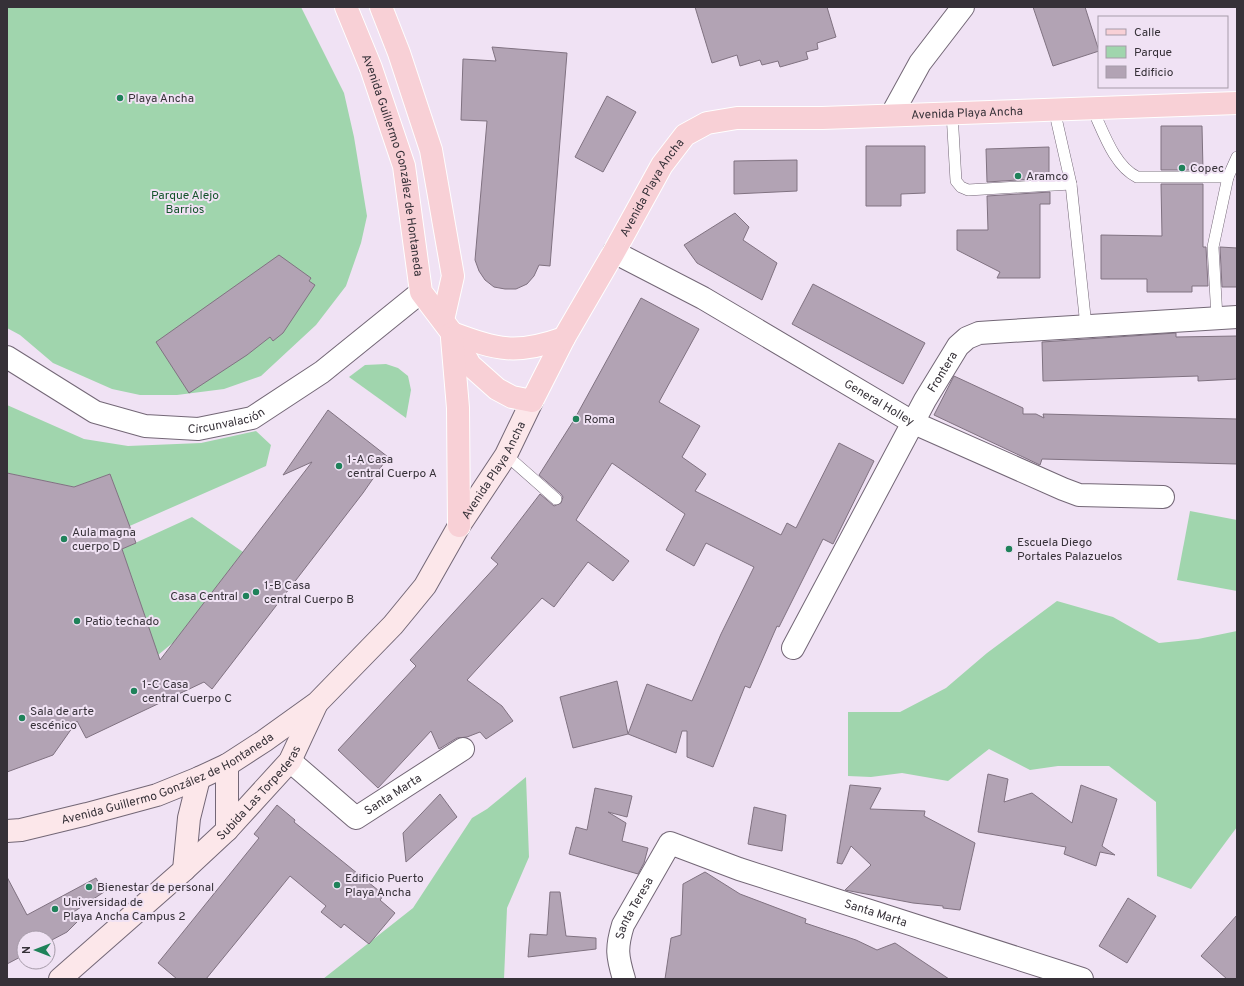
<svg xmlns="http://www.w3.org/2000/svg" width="1244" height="986" font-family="Overpass,sans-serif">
<rect width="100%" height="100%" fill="#f0e2f4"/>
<!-- green -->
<g fill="#a0d5ad">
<polygon points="7,7 301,7 344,93 354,137 367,216 361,243 346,286 316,325 261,376 224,389 177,395 140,395 112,389 53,363 20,335 7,328"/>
<polygon points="386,364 398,368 408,376 411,390 406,418 349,377 365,365"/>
<polygon points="7,405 84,439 128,446 201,443 256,431 271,445 266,466 116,532 127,520 110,474 74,487 7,473"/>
<polygon points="1190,511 1237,520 1237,591 1177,580"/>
<polygon points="192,517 243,552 175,641 158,655 122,549"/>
<polygon points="1057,601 1113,617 1159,643 1198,639 1237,631 1237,827 1191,889 1157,876 1156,802 1109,766 1058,766 1030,770 989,749 948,781 902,773 871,777 848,776 848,712 900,712 946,688 987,653"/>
<polygon points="526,777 529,857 507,908 504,979 323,979 413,908 472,818 487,809"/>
</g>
<!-- building -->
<g fill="#b2a3b4" stroke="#807281">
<polygon points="695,7 827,7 836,37 817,43 818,49 806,52 808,59 780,67 778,61 762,65 760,60 740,66 737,55 712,63"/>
<polygon points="1033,7 1085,7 1099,51 1053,66"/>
<polygon points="492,47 567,53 550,266 539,265 534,276 527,284 516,289 505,289 494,287 485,280 479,271 475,260 487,121 461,120 463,59 496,61"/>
<polygon points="607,96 636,112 603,172 575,157"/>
<polygon points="1161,126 1202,126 1203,170 1161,170"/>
<polygon points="866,146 925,146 925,193 901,194 901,206 866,206"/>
<polygon points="1049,147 1049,178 987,182 986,149"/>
<polygon points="797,160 797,191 734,194 734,161"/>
<polygon points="1161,184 1203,184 1203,247 1206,247 1208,286 1192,286 1192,292 1147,292 1147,279 1101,279 1101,235 1162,236"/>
<polygon points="1050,192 1050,204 1040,204 1040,278 997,278 1000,272 957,250 957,230 988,230 987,196"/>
<polygon points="735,213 749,227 743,240 777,263 762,300 697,263 684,245"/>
<polygon points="1220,247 1237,248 1237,287 1222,287"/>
<polygon points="279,255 311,278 309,281 315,285 283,333 273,341 270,337 247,355 189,393 156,342"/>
<polygon points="813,284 925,343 903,384 792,324"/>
<polygon points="641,298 699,329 659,402 700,426 682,457 706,474 695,491 781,535 787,523 796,528 839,443 874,461 833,544 823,539 779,627 777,626 750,688 745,686 713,767 687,757 687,731 682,731 676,753 628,734 647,684 692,701 721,634 754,567 706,543 694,566 666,550 685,514 612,463 576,520 629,561 613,581 588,562 554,607 542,598 467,680 502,706 513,721 486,739 480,732 467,737 457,738 439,749 431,731 378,788 338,750 416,666 410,660 498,564 491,558 540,494 554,506 561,503 563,497 561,494 539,475 574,420"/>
<polygon points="1176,333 1176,337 1237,336 1237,379 1198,381 1198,376 1043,381 1042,342"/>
<polygon points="954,376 1023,408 1023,414 1036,414 1044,418 1043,414 1237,419 1237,464 1042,459 1040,465 934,415"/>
<polygon points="328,410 388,457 363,493 212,689 204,682 86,738 77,721 53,755 7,772 7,473 74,487 110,474 136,543 122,549 160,660 312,462 283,475"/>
<polygon points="617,681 628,734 573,748 560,697"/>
<polygon points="988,774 1008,779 1004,802 1032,793 1072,823 1081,785 1117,799 1102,846 1115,855 1100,852 1096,866 1064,854 1066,847 978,832"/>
<polygon points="850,785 881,788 870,809 925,811 924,816 975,843 960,910 943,908 943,906 913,903 845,890 871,865 851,846 842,864 837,863"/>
<polygon points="595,788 632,796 627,817 608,812 626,823 622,841 648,848 644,863 638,874 569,854 576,827 587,830"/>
<polygon points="440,794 457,817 406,862 403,833"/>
<polygon points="277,805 295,820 294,822 384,895 380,900 395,913 369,944 344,924 341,928 321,912 326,906 290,876 206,979 177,979 158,963 259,838 254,834"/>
<polygon points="754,807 786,815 782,851 748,844"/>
<polygon points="705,872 740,894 806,919 805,923 856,940 877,950 895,943 949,979 665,979 671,938 681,935 683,884"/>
<polygon points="7,877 27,915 96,878 104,892 72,913 79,920 67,932 48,942 48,938 24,938 24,955 7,964"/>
<polygon points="550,892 560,892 566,936 596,938 596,949 528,957 530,934 547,935"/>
<polygon points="1128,898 1156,916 1127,963 1099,946"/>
<polygon points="1237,915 1237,979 1227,979 1201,956"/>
</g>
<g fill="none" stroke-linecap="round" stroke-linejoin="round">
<defs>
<g id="lane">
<path d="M 1092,108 C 1103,131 1114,166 1137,177 L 1228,177 L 1237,157"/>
<polyline points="952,113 956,181 961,187 968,190 1071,184 1054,109"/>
<polyline points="1071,184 1086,326"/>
<polyline points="1217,318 1213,247 1228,177"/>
<polyline points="506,455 556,499"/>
</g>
<g id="street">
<polyline points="892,114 920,63 963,7"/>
<path id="s1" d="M 614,252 L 703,298 L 914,423 L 1063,489 L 1079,495 L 1163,497"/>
<path id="s2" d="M 7,357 L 95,412 L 145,426 L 198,429 L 252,418 L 322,372 L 421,292"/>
<path id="s3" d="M 793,648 L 925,400 L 958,346 L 967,338 L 979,333 L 994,332 L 1237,317"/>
<path id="s4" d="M 290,761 L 356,818 L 463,749"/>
<path id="s5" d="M 624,979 C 617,956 616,948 623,925 L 670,843 L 739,869 L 1082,979"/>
</g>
<g id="secondary">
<polyline points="227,765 227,830"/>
<path id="s6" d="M 7,831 L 21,830 L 87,814 L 157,795 L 199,778 L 227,765 L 264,741 L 317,703 L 393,625 L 425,586 L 459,526 L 506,455 L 532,401"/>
<polyline points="184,870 189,818 199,778"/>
<path id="s7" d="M 60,979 L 184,870 L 227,830 L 290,761 L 316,705"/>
</g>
<g id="primary">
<path id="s8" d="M 346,7 L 371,68 L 404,166 L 421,292 L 452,333 L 470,365 L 497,389 L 512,397 L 532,401 L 564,338 L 614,252 L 662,165 L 685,135 L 707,123 L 737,118 L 822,118 L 1237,103"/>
<polyline points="381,7 399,53 431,150 453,276 443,320"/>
<path d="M 452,333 C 498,350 516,355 564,338"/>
<polyline points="452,338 458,408 459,526"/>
</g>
</defs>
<!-- lane casing -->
<use href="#lane" stroke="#736776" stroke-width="12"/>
<!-- street casing -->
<use href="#street" stroke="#736776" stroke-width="24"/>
<!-- secondary casing -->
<use href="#secondary" stroke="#736776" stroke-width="24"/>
<!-- primary casing -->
<use href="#primary" stroke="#fff" stroke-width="24"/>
<!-- lane -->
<use href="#lane" stroke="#fff" stroke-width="11"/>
<!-- street -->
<use href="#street" stroke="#fff" stroke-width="22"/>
<!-- secondary -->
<use href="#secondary" stroke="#fce7ea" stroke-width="22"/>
<!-- primary -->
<use href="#primary" stroke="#f8d0d6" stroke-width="22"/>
</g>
<!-- markers -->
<g fill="#1f825a" stroke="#f0e2f4" stroke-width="1.5">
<circle cx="120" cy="98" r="4"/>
<circle cx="1182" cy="168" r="4"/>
<circle cx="1018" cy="176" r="4"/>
<circle cx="576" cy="419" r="4"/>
<circle cx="339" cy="466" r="4"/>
<circle cx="64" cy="539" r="4"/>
<circle cx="1009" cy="549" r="4"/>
<circle cx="256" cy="592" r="4"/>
<circle cx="246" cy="596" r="4"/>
<circle cx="77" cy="621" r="4"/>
<circle cx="134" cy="691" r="4"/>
<circle cx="22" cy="718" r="4"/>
<circle cx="337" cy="885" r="4"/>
<circle cx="89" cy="887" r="4"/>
<circle cx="55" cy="909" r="4"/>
</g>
<g text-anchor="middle" stroke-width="4" stroke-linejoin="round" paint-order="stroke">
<!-- poi labels -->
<g font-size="12" fill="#363138" stroke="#f0e2f4" text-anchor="start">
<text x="128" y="102">Playa Ancha</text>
<text x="1190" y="172">Copec</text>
<text x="1026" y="180">Aramco</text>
<text x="584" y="423">Roma</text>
<text x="347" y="463">1-A Casa<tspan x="347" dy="14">central Cuerpo A</tspan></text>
<text x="72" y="536">Aula magna<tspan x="72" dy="14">cuerpo D</tspan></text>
<text x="1017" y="546">Escuela Diego<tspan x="1017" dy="14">Portales Palazuelos</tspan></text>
<text x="264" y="589">1-B Casa<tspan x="264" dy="14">central Cuerpo B</tspan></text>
<text x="238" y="600" text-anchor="end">Casa Central</text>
<text x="85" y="625">Patio techado</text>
<text x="142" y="688">1-C Casa<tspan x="142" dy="14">central Cuerpo C</tspan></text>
<text x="30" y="715">Sala de arte<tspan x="30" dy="14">escénico</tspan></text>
<text x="345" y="882">Edificio Puerto<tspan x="345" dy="14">Playa Ancha</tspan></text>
<text x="97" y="891">Bienestar de personal</text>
<text x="63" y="906">Universidad de<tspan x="63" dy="14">Playa Ancha Campus 2</tspan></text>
</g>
<!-- street labels -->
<g font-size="12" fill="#363138" stroke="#f0e2f4">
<text dy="4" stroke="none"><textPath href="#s8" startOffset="1051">Avenida Playa Ancha</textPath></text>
<text dy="4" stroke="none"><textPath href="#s8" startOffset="166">Avenida Guillermo González de Hontaneda</textPath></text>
<text dy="4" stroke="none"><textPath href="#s8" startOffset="703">Avenida Playa Ancha</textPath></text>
<text dy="4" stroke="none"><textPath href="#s3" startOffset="314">Frontera</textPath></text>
<text dy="4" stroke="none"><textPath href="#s1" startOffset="305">General Holley</textPath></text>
<text dy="4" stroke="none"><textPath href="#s2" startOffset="238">Circunvalación</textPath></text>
<text dy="4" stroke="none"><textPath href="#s6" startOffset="634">Avenida Playa Ancha</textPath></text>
<text dy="4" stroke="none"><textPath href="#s6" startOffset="170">Avenida Guillermo González de Hontaneda</textPath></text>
<text dy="4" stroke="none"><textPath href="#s7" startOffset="273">Subida Las Torpederas</textPath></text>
<text dy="4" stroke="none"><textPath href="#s4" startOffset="131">Santa Marta</textPath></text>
<text dy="4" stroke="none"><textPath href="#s5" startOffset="75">Santa Teresa</textPath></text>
<text dy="4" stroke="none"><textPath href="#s5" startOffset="367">Santa Marta</textPath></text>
</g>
<!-- park labels -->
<g font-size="12" fill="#15532c" stroke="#f0e2f4">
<text x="185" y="199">Parque Alejo<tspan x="185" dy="14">Barrios</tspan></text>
</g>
</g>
<!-- border -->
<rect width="1244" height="986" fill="none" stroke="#363138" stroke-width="16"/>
<!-- legend -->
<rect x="1098" y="16" width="130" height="72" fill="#f0e2f4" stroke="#a69ba9"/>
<rect x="1106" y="29" width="20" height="6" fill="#f8d0d6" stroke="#a69ba9"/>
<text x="1134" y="36" font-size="12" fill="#363138">Calle</text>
<rect x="1106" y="46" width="20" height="12" fill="#a0d5ad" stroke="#a69ba9"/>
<text x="1134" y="56" font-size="12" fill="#363138">Parque</text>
<rect x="1106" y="66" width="20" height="12" fill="#b2a3b4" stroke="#a69ba9"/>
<text x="1134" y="76" font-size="12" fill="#363138">Edificio</text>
<!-- north arrow -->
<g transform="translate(36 950) rotate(270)"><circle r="19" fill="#f0e2f4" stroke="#a69ba9"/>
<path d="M0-3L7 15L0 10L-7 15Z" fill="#1f825a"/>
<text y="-6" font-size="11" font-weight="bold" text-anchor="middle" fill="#363138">N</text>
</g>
</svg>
